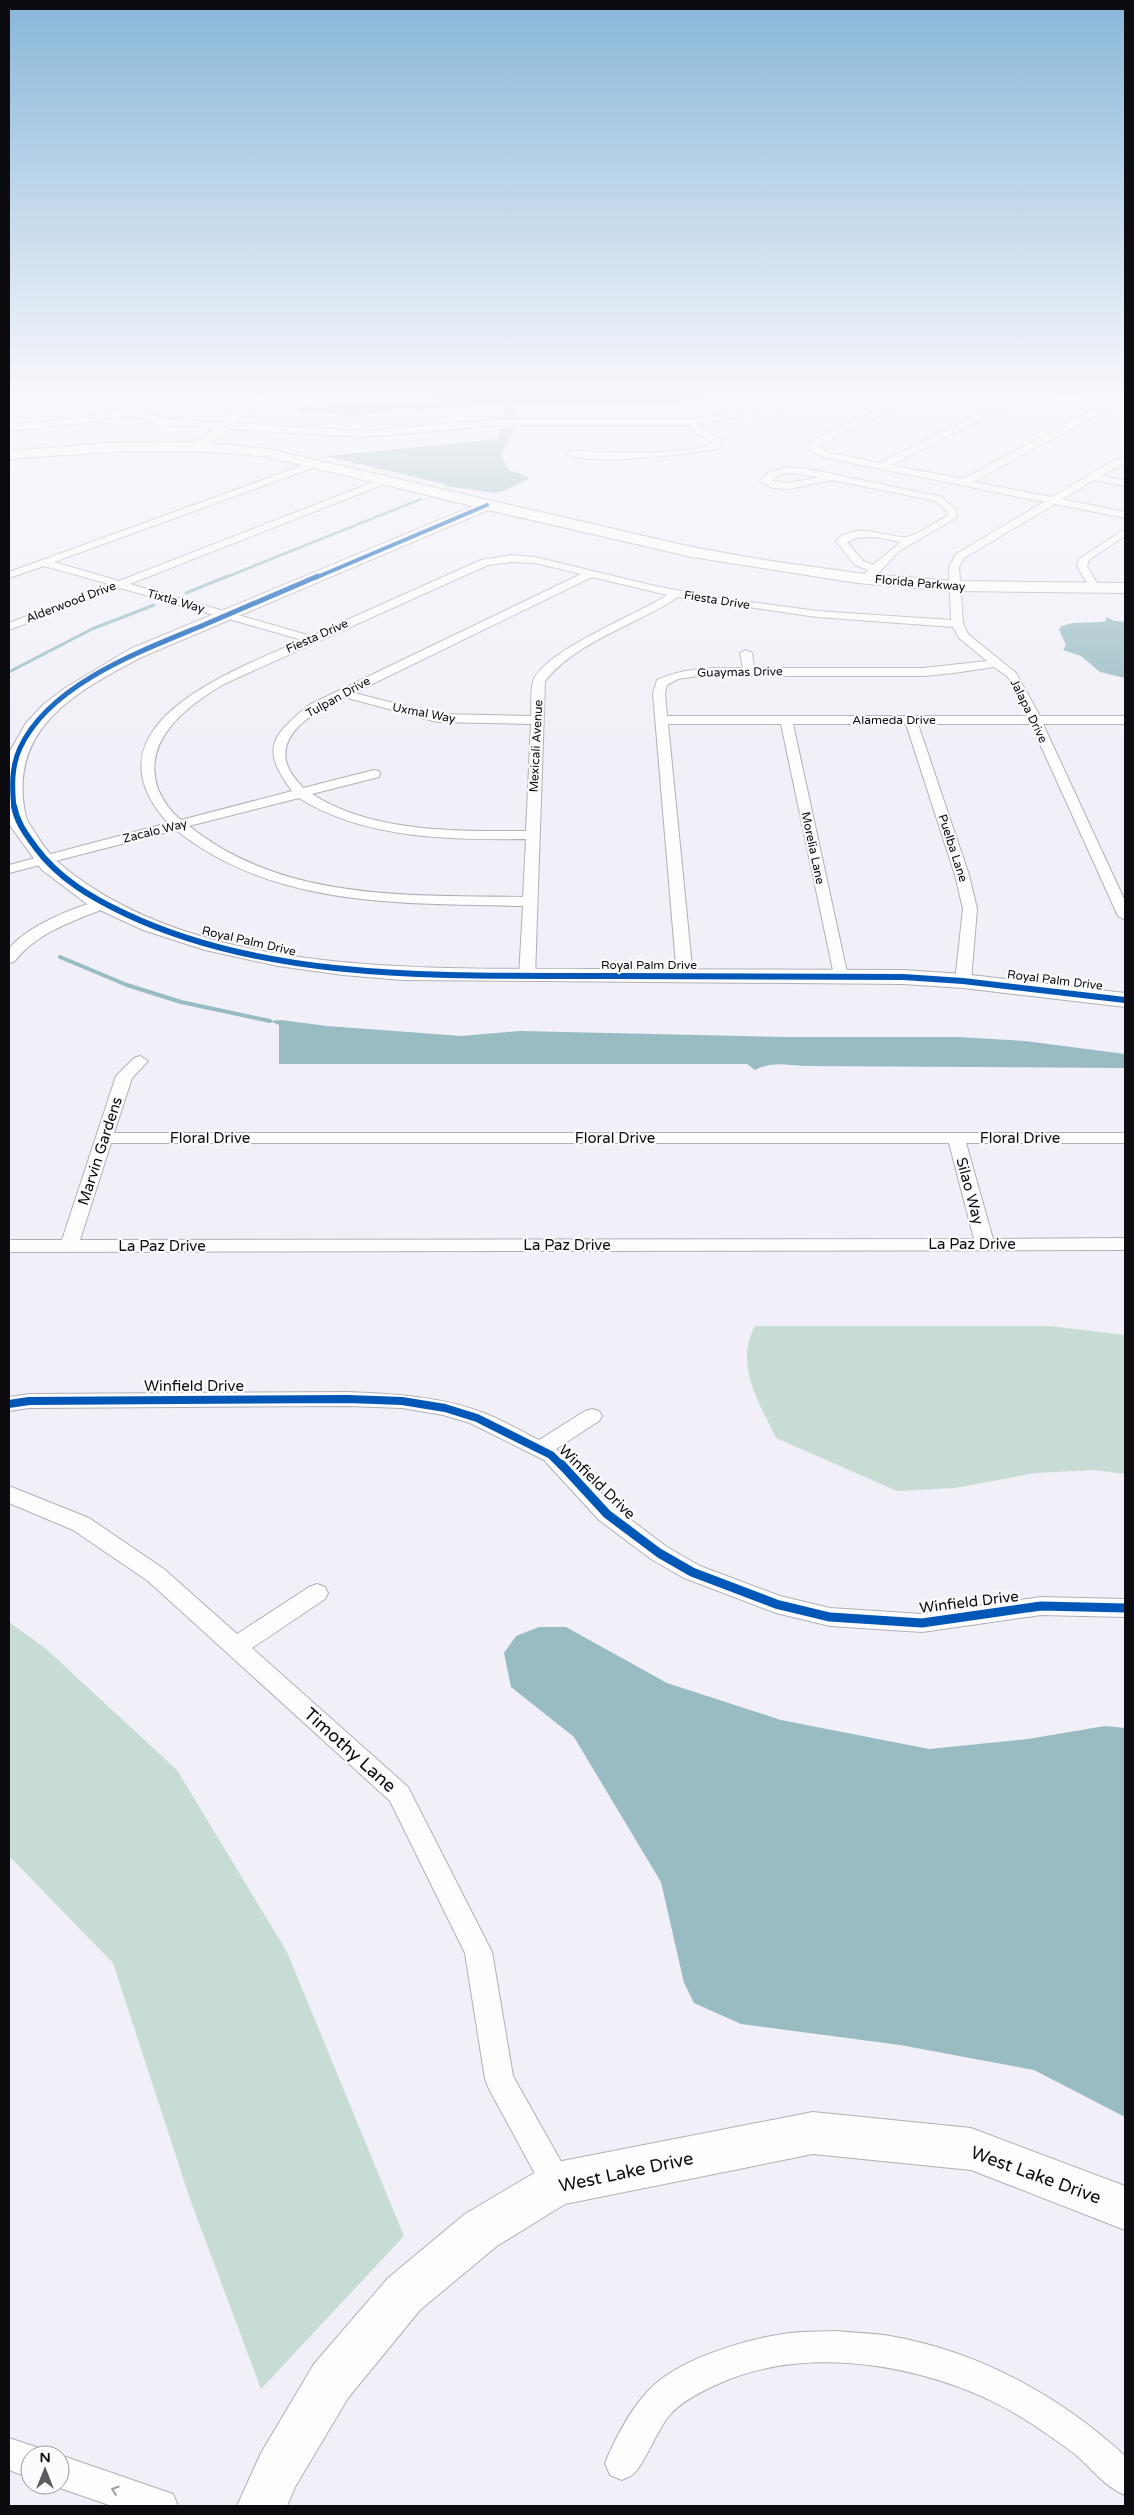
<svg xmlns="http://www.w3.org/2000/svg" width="1134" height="2515" font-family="'Varela Round',sans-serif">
<rect width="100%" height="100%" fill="#f1f0f8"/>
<!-- green -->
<g fill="#c7dcd5">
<path d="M 755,1326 L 1050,1326 L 1125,1335 L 1125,1474 L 1093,1470 L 1035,1473 L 955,1488 L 897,1491 L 776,1438 C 759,1402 734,1365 755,1326 Z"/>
<polygon points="9,1622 45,1648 177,1770 287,1952 404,2236 261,2389 190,2199 113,1963 9,1856"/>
</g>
<!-- water -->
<g fill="#98bcc2">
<polygon points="455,395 730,395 672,403 516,404 512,405 515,410 514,417 505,416 508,405 497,403 353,414 299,411 300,409 313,406 392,402"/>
<polygon points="507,427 514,431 501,455 509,470 526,476 528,479 506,490 495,493 445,486 444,484 325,456 490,440 497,439 501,429"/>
<polygon points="1106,617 1115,621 1125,622 1125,678 1100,672 1081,656 1063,650 1066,645 1059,630 1061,626 1073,623 1103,622 1106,621"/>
<path d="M 281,1020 L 327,1026 L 462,1036 L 520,1031 L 785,1037 L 958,1037 L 1025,1041 L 1125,1054 L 1125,1068 L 805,1066 C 786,1065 772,1061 755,1070 L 747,1064 L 279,1064 L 279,1025 L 270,1021 Z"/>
<polygon points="539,1627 566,1627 667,1683 781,1720 929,1749 1028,1739 1105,1726 1125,1728 1125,2117 1034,2070 900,2045 741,2024 694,2003 684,1983 661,1882 574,1737 511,1687 504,1653 516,1636"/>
</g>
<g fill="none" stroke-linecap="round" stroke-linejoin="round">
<!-- stream-far2 -->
<polyline stroke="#98bcc2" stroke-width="2.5" points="224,578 421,499"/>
<!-- stream-far1 -->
<g stroke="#98bcc2" stroke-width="3">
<polyline points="186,593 228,576"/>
<polyline points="9,672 92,629 154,605"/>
</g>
<!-- stream -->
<polyline stroke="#98bcc2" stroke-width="4" points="60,957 127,985 181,1002 270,1021"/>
<defs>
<g id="street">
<path d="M 108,395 L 116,395 L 120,402 L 131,410 L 166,419 L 362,431 L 504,419 L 691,419 L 752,411 L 775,406 L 802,395 L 813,395 L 778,411 L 697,424 L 721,440 L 720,448 C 696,454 583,467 566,453 L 571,450 C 599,453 692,456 713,443 L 695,432 L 689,425 L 504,425 L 362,437 L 166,425 L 128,415 L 84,423 L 9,431 L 9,425 L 84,417 L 121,411 L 114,406 Z"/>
<path d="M 910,395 L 920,395 L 818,446 L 830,453 L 881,463 L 1018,395 L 1028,395 L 891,465 L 963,479 L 1099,406 L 1044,398 L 1040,395 L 1059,395 L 1106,403 L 1125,395 L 1125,399 L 1115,405 L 1115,408 L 1109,408 L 973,482 L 1052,497 L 1113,461 L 1125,457 L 1125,463 L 1101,476 L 1125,480 L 1125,486 L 1094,480 L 1062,499 L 1125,512 L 1125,518 L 1055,504 L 964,558 L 959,567 L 963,624 L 968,634 L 1016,673 L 1040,716 L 1125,716 L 1125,724 L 1043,724 L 1125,901 L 1125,920 L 1118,916 L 1031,724 L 918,724 L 969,875 L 977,909 L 971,981 L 963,986 L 958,984 L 955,981 L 963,909 L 955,875 L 906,724 L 793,724 L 848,977 L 845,980 L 835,980 L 781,724 L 668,724 L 693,977 L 690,980 L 680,980 L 677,977 L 653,693 L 657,680 C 684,667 713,668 743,668 L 740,653 L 746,650 L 752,653 L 754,668 L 923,668 L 987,661 L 959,638 L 953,627 L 817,617 L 678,597 C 635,626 578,640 545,681 L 535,977 L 532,980 L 522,980 L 519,977 L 523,906 C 403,903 275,909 176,830 L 9,873 L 9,865 L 168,823 C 80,726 232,671 302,640 L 120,588 L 9,630 L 9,623 L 109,584 L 44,566 L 9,578 L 9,572 L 315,461 L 318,462 L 318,466 L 54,562 L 119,581 L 384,478 L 389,481 L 387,483 L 130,584 L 311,636 L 481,560 L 511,555 L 535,557 L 655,586 L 713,597 L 817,611 L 951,620 L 949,567 L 956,554 L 1044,502 L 827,458 L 813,452 L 809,445 L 819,437 ZM 511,562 L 535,563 L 581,574 L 309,705 C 270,737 261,749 292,791 L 181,820 C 171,812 163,801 158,789 C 141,740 187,706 224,684 L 488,565 ZM 592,577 L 667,595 C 639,614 541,652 533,682 C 530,692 532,706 531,716 L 437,714 L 354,693 ZM 994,667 L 1008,677 L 1027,716 L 667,716 L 665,693 L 667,685 L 678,679 L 698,676 L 923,676 L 954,673 ZM 344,697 L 437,722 L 531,724 L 526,831 C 456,831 373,833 312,794 L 379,777 L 380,774 L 379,771 L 374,770 L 303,788 C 299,782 292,776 289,769 C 272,733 319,710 344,697 ZM 299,798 C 364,839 450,840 526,839 L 523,897 C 409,895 284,902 189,826 Z"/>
<path d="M 789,467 L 813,470 L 942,497 L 956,510 L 957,517 L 898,552 L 872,580 L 864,580 L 863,578 L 868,570 L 855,565 L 836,541 C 856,520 886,538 906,537 C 914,537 939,520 947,516 L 948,512 L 936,501 L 832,480 L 789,489 L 773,488 L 760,482 L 767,473 ZM 789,473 L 820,477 L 789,483 L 771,481 L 780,474 ZM 875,537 L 901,542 L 873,565 L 863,561 L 847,542 L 857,538 Z"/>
<polygon points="1125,529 1125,536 1089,560 1087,566 1100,588 1099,590 1091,590 1077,566 1079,559"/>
<path d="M 103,900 L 108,901 L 110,904 L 108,907 C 74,921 37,932 14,962 L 9,963 L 9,949 C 26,926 76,906 103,900 Z"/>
<path d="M 140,1056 L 148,1061 L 132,1078 L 114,1133 L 1125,1133 L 1125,1143 L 966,1143 L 993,1239 L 1125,1238 L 1125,1250 L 9,1252 L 9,1240 L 62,1240 L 116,1076 L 134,1058 ZM 111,1143 L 949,1143 L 974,1239 L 80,1240 Z"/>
<path d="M 348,1392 C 394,1394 440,1396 484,1413 C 502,1420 521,1431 539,1440 L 585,1411 L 592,1409 L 599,1411 L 602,1416 L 599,1421 L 556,1449 L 580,1470 L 615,1508 L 667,1547 L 700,1566 L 780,1596 L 830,1608 L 922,1614 L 1041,1597 L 1125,1599 L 1125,1617 L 1041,1615 L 922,1632 L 830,1626 L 776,1613 L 684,1578 L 651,1559 L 599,1520 L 544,1460 L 470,1423 L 443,1415 L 402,1408 L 348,1406 L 29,1408 L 9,1411 L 9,1397 L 29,1394 Z"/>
<polygon points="9,1486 89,1518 164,1569 237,1634 309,1587 317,1584 325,1587 328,1593 325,1599 252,1648 408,1787 492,1952 513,2076 568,2174 572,2184 568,2194 557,2199 546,2194 489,2089 485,2079 465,1953 390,1801 148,1581 73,1530 9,1503"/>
<path d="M 837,2331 C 854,2333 872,2333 890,2336 C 978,2351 1060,2396 1125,2456 L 1125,2495 C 1105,2487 1092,2469 1076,2455 C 1062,2444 1047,2434 1032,2424 C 948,2368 813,2340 718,2384 C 700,2392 680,2402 668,2417 C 658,2429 642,2469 632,2475 C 630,2477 625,2478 622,2480 L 610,2475 L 605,2463 C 615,2439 630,2410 648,2391 C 676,2360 743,2340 783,2334 C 801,2331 819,2332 837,2331 Z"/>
<polygon points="9,2438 42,2449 44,2455 30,2455 30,2478 9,2470"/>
<polygon points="60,2455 173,2494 178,2506 112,2506 51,2485 60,2485"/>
</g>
<g id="secondary">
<path d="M 257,395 L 270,395 L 211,443 L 268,449 L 692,547 L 764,560 L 857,573 L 954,581 L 1125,583 L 1125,593 L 954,591 L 857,583 L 692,557 L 488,510 L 142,657 C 75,692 6,729 26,817 L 28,822 C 37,835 46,852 59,863 C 194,978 422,968 590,969 C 694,969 799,970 903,970 L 963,974 L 1125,993 L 1125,1007 L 963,988 L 903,984 L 402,980 L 343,975 L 278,966 L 205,950 L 143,930 L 87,904 L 42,870 L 9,824 L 9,753 L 26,723 L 44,704 L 65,688 L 130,649 L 473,506 L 268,457 C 178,446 99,452 9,459 L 9,451 L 107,443 L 196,442 Z"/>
<polygon points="813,2112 971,2128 1125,2186 1125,2230 971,2170 813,2154 565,2204 497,2246 420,2310 348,2398 295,2487 287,2506 237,2506 261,2453 314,2364 388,2278 465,2214 541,2169 557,2162"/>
</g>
</defs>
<!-- street casing -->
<use href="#street" stroke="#b1b0b6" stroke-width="2"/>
<!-- secondary casing -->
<use href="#secondary" stroke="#b1b0b6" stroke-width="2"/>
<!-- street -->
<use href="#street" fill="#fdfdfe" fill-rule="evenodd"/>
<!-- secondary -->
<use href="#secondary" fill="#fdfdfe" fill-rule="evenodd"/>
<defs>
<polyline id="cycleway-far4" points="315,578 487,505"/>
<path id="cycleway-far3" d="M 14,808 C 12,788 11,767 20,748 C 50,683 144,650 206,624 C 243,608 280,592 318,576"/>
<path id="cycleway-far2" d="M 14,806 C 17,823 26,834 36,848 C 59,879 92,898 126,914 C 274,984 454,975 613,976 C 710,976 806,977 903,977 L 963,981 L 1125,1000"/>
<polyline id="cycleway-far1" points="9,1404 29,1401 348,1399 402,1401 445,1408 477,1418 551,1455 562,1466"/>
<polyline id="cycleway" points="561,1464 607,1514 659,1553 692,1572 776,1604 830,1617 922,1623 1041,1606 1125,1608"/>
</defs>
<!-- cycleway-far4 casing -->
<use href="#cycleway-far4" stroke="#fbfbfe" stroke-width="5.5"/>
<!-- cycleway-far3 casing -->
<use href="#cycleway-far3" stroke="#fbfbfe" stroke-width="7"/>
<!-- cycleway-far2 casing -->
<use href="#cycleway-far2" stroke="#fbfbfe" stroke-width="9"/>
<!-- cycleway-far1 casing -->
<use href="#cycleway-far1" stroke="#fbfbfe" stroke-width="11"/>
<!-- cycleway casing -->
<use href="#cycleway" stroke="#fbfbfe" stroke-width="12"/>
<!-- cycleway-far4 -->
<use href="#cycleway-far4" stroke="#0057b8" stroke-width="4"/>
<!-- cycleway-far3 -->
<use href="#cycleway-far3" stroke="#0057b8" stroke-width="5"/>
<!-- cycleway-far2 -->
<use href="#cycleway-far2" stroke="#0057b8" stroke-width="6"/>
<!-- cycleway-far1 -->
<use href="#cycleway-far1" stroke="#0057b8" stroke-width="8"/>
<!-- cycleway -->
<use href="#cycleway" stroke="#0057b8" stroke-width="9"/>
</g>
<!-- one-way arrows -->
<defs><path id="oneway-chevron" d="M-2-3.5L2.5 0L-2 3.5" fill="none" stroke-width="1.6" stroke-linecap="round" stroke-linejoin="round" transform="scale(1.25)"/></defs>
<use stroke="#9d9c9f" href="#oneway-chevron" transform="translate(115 2490) rotate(-161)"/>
<!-- sky -->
<linearGradient id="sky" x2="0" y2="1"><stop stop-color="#88b7d9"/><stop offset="0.53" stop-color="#f9f8fc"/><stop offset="1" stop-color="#f9f8fc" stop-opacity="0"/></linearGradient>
<rect width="1134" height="747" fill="url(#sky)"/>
<g text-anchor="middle" stroke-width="4.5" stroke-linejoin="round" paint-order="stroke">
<!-- far-street labels -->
<g font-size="12" fill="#0c0b10" stroke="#fbfbfe">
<text transform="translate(920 583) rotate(5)" y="4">Florida Parkway</text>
<text transform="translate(717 600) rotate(9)" y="4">Fiesta Drive</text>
<text transform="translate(176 601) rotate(16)" y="4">Tixtla Way</text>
<text transform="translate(71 602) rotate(-21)" y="4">Alderwood Drive</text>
<text transform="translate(317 636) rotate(-24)" y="4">Fiesta Drive</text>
<text transform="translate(740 672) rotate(-1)" y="4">Guaymas Drive</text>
<text transform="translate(338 697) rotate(-29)" y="4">Tulpan Drive</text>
<text transform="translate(1029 711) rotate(64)" y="4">Jalapa Drive</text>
<text transform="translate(424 713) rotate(11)" y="4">Uxmal Way</text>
<text x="894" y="724">Alameda Drive</text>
<text transform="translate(536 746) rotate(-87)" y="4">Mexicali Avenue</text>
<text transform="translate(155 831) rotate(-14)" y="4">Zacalo Way</text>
<text transform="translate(813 848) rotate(78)" y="4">Morelia Lane</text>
<text transform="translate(953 848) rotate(72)" y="4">Puelba Lane</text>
<text transform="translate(249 941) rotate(13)" y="4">Royal Palm Drive</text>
<text x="649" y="969">Royal Palm Drive</text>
<text transform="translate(1055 980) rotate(7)" y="4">Royal Palm Drive</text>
</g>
<!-- street labels -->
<g font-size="15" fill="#0c0b10" stroke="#fbfbfe">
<text x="210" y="1143">Floral Drive</text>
<text x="615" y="1143">Floral Drive</text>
<text x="1020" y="1143">Floral Drive</text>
<text transform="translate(100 1151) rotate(-72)" y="5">Marvin Gardens</text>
<text transform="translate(970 1191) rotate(75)" y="5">Silao Way</text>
<text x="972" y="1249">La Paz Drive</text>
<text x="567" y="1250">La Paz Drive</text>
<text x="162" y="1251">La Paz Drive</text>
<text x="194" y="1391">Winfield Drive</text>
<text transform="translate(597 1482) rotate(44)" y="5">Winfield Drive</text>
<text transform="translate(969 1602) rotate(-7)" y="5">Winfield Drive</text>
</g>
<!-- near-street labels -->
<g font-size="18" fill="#0c0b10" stroke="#fbfbfe">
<text transform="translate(350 1750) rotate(42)" y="6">Timothy Lane</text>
<text transform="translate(626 2172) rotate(-12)" y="6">West Lake Drive</text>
<text transform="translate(1036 2175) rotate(20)" y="6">West Lake Drive</text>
</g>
</g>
<!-- border -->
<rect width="1134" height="2515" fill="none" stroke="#0c0b10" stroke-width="20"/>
<!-- north arrow -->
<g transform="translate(45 2470)"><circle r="24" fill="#fbfbfe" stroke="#9b9b9f"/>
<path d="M0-4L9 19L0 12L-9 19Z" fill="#5c5b61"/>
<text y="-8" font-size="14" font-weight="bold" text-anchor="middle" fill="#0c0b10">N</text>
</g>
</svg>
